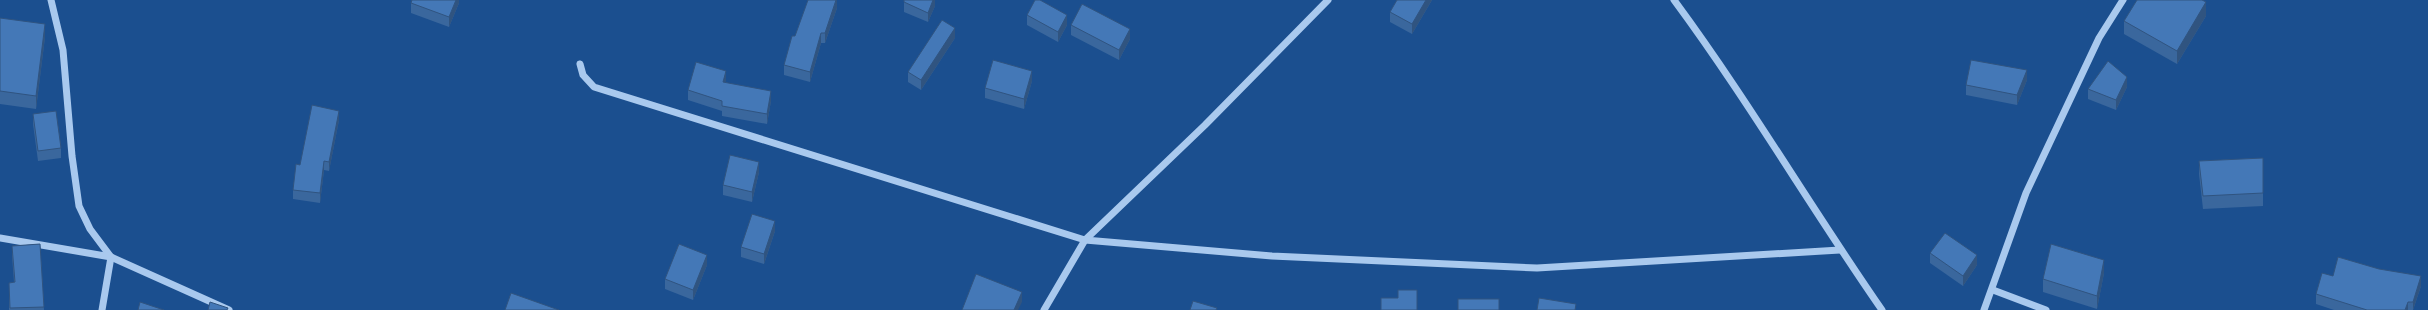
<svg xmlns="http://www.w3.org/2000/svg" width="2428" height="310" viewBox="0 0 2428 310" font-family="Inter,sans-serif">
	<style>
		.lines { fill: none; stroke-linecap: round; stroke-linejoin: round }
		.minor { stroke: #a9c9ee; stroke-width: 7 }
		.wall { fill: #3a679d }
		.shaded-wall { fill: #305480 }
		.building { fill: #4478b7; stroke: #305480 }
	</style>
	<rect width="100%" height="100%" fill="#1b4f8f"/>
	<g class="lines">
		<!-- minor -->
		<g class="minor">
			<polyline points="51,0 63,50 72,156 79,206 90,229 111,257 102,310"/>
			<path d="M1674,0C1748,100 1811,208 1882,310"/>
			<polyline points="580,64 583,75 594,87 1085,240 1272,256 1537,268 1840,250"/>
			<polyline points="0,238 111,257 229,310"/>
			<polyline points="1993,290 2046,310"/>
			<polyline points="1044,310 1085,240 1205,125 1328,0"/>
			<polyline points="1984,310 2026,193 2099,38 2123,0"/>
		</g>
	</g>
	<!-- wall -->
	<g class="wall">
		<polygon points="459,0 459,3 449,27 411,13 411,3"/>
		<polygon points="837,0 837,8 825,43 821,43 810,82 784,75 784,65 795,36"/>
		<polygon points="935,0 935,6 928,22 904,12 904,2"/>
		<polygon points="1397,0 1432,0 1412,34 1390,22 1390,12"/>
		<polygon points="1027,15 1067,25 1058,42 1027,25"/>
		<polygon points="2206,16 2177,64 2124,34 2124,21"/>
		<polygon points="0,18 45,37 36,109 0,104"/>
		<polygon points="1071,25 1130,39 1119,60 1071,35"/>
		<polygon points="955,38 921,90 908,82 908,72"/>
		<polygon points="2027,80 2017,105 1966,95 1966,85"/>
		<polygon points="726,81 725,82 771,101 767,124 722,116 722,111 688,100 688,90"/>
		<polygon points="1032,81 1024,109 985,98 985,88"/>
		<polygon points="2127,87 2116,110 2088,99 2088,89"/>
		<polygon points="33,114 61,148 61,158 38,161 33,124"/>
		<polygon points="339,120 329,171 324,170 320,203 293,199 293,190 300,165"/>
		<polygon points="2263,158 2263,206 2203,209 2199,174 2199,161"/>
		<polygon points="759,172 752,202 723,195 723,185"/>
		<polygon points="775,231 764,264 741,257 741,247"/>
		<polygon points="40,244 44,310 9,310 9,283 14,282 12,256 12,246"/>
		<polygon points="1930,253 1977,265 1963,286 1930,263"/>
		<polygon points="707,265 693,300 665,289 665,279"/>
		<polygon points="2104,273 2097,309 2043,292 2043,279"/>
		<polygon points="2421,286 2413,310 2334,310 2316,304 2316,294"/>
	</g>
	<!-- shaded-wall -->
	<g class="shaded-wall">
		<polygon points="456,0 459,0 459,3 449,27 449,17"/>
		<polygon points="836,0 837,0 837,8 825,43 825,33"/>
		<polygon points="933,0 935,0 935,6 928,22 928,13"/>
		<polygon points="1426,0 1432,0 1412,34 1412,24"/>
		<polygon points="2206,2 2206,16 2177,64 2177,51"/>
		<polygon points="1067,15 1067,25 1058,42 1058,32"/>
		<polygon points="45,24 45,37 36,109 36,96"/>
		<polygon points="955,28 955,38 921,90 921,80"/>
		<polygon points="1130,29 1130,39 1119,60 1119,50"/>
		<polygon points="821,33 821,43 810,82 810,72"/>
		<polygon points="2027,70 2027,80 2017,105 2017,95"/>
		<polygon points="726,71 726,81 723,92 723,82"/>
		<polygon points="1032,71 1032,81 1024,109 1024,99"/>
		<polygon points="2127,77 2127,87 2116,110 2116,100"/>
		<polygon points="771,91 771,101 767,124 767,114"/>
		<polygon points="339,111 339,120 329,171 329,162"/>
		<polygon points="324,161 324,170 320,203 320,193"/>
		<polygon points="759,162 759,172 752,202 752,192"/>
		<polygon points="775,221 775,231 764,264 764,254"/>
		<polygon points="707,255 707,265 693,300 693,290"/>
		<polygon points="1977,255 1977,265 1963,286 1963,276"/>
		<polygon points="2104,260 2104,273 2097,309 2097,296"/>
		<polygon points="2421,276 2421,286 2413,310 2413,302"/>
		<polygon points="1022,292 1022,302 1018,310 1014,310"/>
		<polygon points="2408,302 2408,310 2405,310"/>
	</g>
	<!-- building -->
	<g class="building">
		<polygon points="412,0 456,0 449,17 411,3"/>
		<polygon points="808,0 836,0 825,33 821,33 810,72 784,65 792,36 795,36"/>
		<polygon points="904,0 933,0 928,13 904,2"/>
		<polygon points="1035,0 1040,0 1067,15 1058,32 1027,15"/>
		<polygon points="1397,0 1426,0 1412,24 1390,12"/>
		<polygon points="2137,0 2202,0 2206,2 2177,51 2124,21"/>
		<polygon points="1082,4 1130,29 1119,50 1071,25"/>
		<polygon points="0,18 45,24 36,96 0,91"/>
		<polygon points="942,20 955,28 921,80 908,72"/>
		<polygon points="993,60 1032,71 1024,99 985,88"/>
		<polygon points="1971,60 2027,70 2017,95 1966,85"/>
		<polygon points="2108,61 2127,77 2116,100 2088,89"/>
		<polygon points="696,62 726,71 723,82 771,91 767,114 722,106 722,101 688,90"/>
		<polygon points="312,105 339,111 329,162 324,161 320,193 293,190 296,164 300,165"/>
		<polygon points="56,111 61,148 38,151 33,114"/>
		<polygon points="730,155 759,162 752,192 723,185"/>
		<polygon points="2263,158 2263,193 2203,196 2199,161"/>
		<polygon points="752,214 775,221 764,254 741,247"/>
		<polygon points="1945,233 1977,255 1963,276 1930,253"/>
		<polygon points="40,244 44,307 10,308 9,283 15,282 12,246"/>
		<polygon points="679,244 707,255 693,290 665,279"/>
		<polygon points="2051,244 2104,260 2097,296 2043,279"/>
		<polygon points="2338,257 2379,269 2421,276 2413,302 2408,302 2405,310 2367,310 2316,294 2322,273 2333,276"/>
		<polygon points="976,274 1022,292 1014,310 962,310"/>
		<polygon points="1398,290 1417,290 1417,310 1381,310 1381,298 1398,298"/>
		<polygon points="511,293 559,310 505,310"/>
		<polygon points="1539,298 1576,304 1575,310 1537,310"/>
		<rect x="1458" y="299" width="41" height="11"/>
		<polygon points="1193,301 1217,308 1216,310 1190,310"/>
		<polygon points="140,302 164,310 138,310"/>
		<polygon points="210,302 228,308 227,310 208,310"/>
	</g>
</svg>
